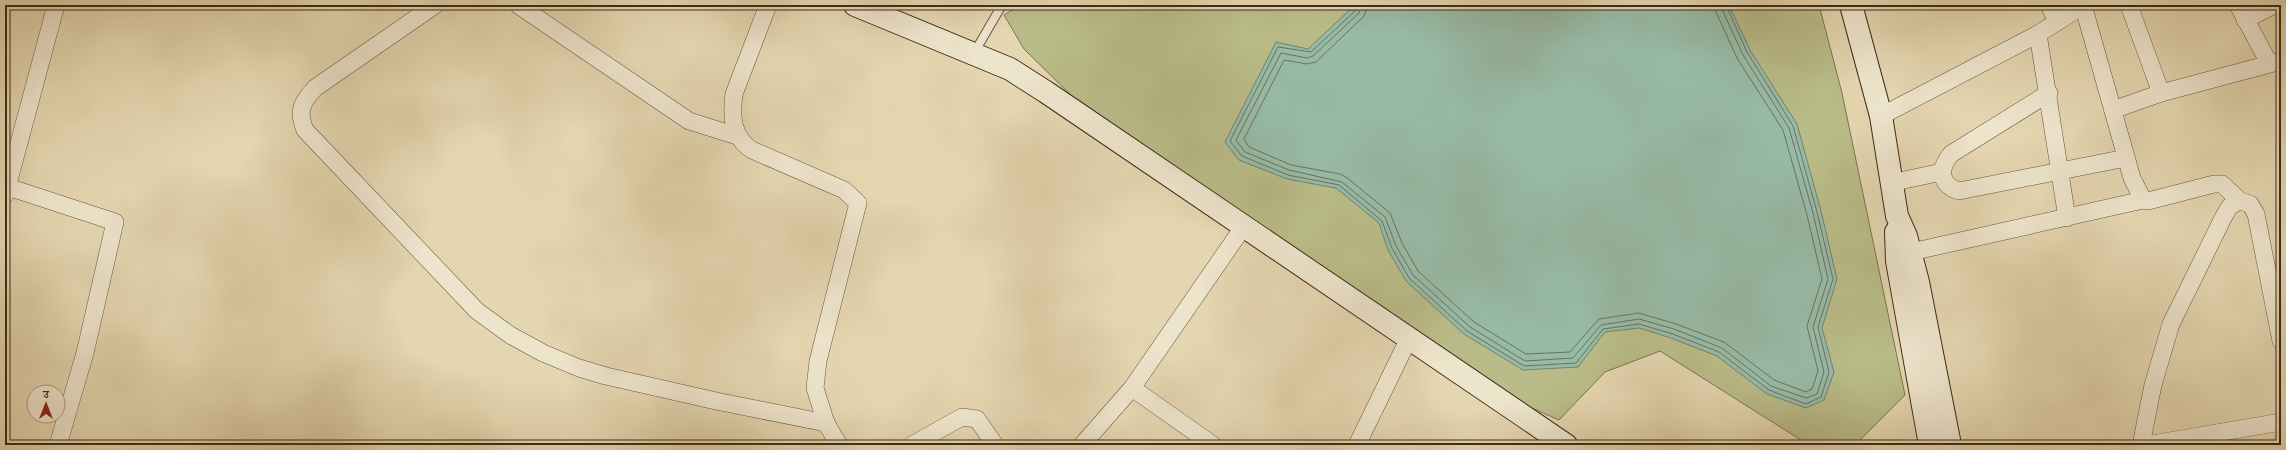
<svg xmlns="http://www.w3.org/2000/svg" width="2286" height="450" viewBox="0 0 2286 450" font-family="'Libre Bodoni','Noto Serif Devanagari',serif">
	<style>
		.green { fill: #b9bc88; stroke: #7c7450 }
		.water { fill: #97baa6; stroke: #73816d }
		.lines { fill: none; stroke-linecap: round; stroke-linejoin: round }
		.shore { stroke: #6a725e; stroke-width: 1 }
		.lane-casing { stroke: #68563d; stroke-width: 10 }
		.street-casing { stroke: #68563d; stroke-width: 18 }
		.secondary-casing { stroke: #3e2b17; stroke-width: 24 }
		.lane { stroke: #ede4cc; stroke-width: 8 }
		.street { stroke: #ede4cc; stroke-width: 17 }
		.secondary { stroke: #ede4cc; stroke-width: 22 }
	</style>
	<rect width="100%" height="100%" fill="#e4d6b0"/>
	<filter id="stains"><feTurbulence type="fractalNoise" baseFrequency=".005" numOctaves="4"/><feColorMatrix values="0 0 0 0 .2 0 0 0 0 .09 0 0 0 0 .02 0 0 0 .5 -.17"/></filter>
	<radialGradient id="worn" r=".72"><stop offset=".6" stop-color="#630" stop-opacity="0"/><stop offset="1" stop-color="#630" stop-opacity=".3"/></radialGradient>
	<!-- green -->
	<polygon class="green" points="1020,5 1819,5 1842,93 1905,395 1858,442 1804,442 1660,351 1605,372 1559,420 1518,402 1080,104 1024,49 1004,15"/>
	<!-- water -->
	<polygon class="water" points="1355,5 1729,5 1750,50 1797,124 1821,211 1837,279 1822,328 1834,372 1824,400 1806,408 1767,394 1717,356 1671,338 1639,328 1605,332 1578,367 1523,370 1464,334 1406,281 1388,250 1379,223 1336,188 1287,179 1239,160 1225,142 1276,42 1308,49"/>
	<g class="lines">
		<!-- shore -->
		<g class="shore">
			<polyline points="1357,5 1356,10 1311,52 1278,47 1230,141 1242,156 1288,175 1339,185 1382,221 1392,248 1409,278 1467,331 1524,366 1576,363 1603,329 1639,324 1673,334 1719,352 1769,390 1806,404 1821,397 1829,372 1818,327 1833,279 1817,212 1793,126 1747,52 1726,5"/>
			<polyline points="1362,5 1359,13 1313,56 1307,58 1281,53 1236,140 1245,152 1289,170 1342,182 1385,217 1396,246 1413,275 1470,327 1525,361 1573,358 1601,325 1639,319 1674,329 1722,348 1771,386 1806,398 1817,394 1824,372 1813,327 1828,279 1813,213 1789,128 1743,55 1720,5"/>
			<polyline points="1368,5 1364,16 1316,62 1307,64 1284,60 1244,139 1249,147 1291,165 1340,174 1346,177 1390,213 1402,243 1418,271 1474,322 1526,354 1570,352 1599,319 1639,313 1676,324 1724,342 1774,380 1806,392 1812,389 1818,371 1807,326 1822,279 1807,215 1783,130 1737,58 1716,12 1714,5"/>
		</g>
		<defs>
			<polyline id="lane" points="974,53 1002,5"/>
			<g id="street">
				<path d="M435,5L315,88C302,102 297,111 305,130L477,311L510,335L543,353L579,368L606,376L716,401L826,423"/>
				<polyline points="518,5 689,121 737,136"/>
				<path d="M768,5L734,94C731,116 732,137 752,150L844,190L858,203L818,361L815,388L826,423L839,445"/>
				<polyline points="2049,5 2057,22"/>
				<polyline points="2083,5 2132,178 2143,200 2148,201 2214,184 2222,184 2240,201"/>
				<polyline points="2129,5 2161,93"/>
				<polyline points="2238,5 2269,63"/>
				<polyline points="2245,20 2274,5"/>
				<polyline points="2038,34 2067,218"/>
				<path d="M2049,93L1951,154C1939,168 1939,185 1959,191L2126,158"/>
				<polyline points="2113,110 2161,93 2281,61"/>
				<polyline points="1881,116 2038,34 2084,5"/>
				<polyline points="1890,183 1942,172"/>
				<polyline points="5,186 115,222 85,353 58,445"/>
				<polyline points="5,195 56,5"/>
				<polyline points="1911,252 2143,200"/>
				<polyline points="1132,388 1213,445"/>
				<polyline points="912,445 962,417 977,419 995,445"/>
				<polyline points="1082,445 1132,388 1244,226"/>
				<polyline points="1357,445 1409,338"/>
				<polyline points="2141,445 2153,385 2171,324 2223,218 2230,206 2240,201 2250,204 2256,214 2281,341"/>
				<polyline points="2146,445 2281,422"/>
			</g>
			<g id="secondary">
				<polyline points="855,5 1010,69 1046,92 1566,445"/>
				<polyline points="1851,5 1881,116 1897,216 1906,236 1918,282 1950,445"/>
				<polyline points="1896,232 1897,261 1930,445"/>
			</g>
		</defs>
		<!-- lane casing -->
		<use href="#lane" class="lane-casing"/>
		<!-- street casing -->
		<use href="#street" class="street-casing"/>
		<!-- secondary casing -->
		<use href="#secondary" class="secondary-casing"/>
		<!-- lane -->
		<use href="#lane" class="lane"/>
		<!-- street -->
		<use href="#street" class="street"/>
		<!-- secondary -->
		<use href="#secondary" class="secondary"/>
	</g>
	<!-- margin -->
	<rect width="2286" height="450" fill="none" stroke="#e4d6b0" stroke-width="20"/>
	<rect x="6" y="6" width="2274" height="438" fill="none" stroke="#3e2b17" stroke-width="2"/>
	<rect x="10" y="10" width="2266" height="430" fill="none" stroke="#3e2b17"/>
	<!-- north arrow -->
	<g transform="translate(46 404)"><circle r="19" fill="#ede4cc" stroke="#a79a84"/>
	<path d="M0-3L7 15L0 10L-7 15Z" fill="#8f2418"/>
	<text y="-6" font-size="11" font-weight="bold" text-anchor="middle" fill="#3e2b17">उ</text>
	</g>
	<rect width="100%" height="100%" filter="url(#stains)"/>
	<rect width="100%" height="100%" fill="url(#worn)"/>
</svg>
